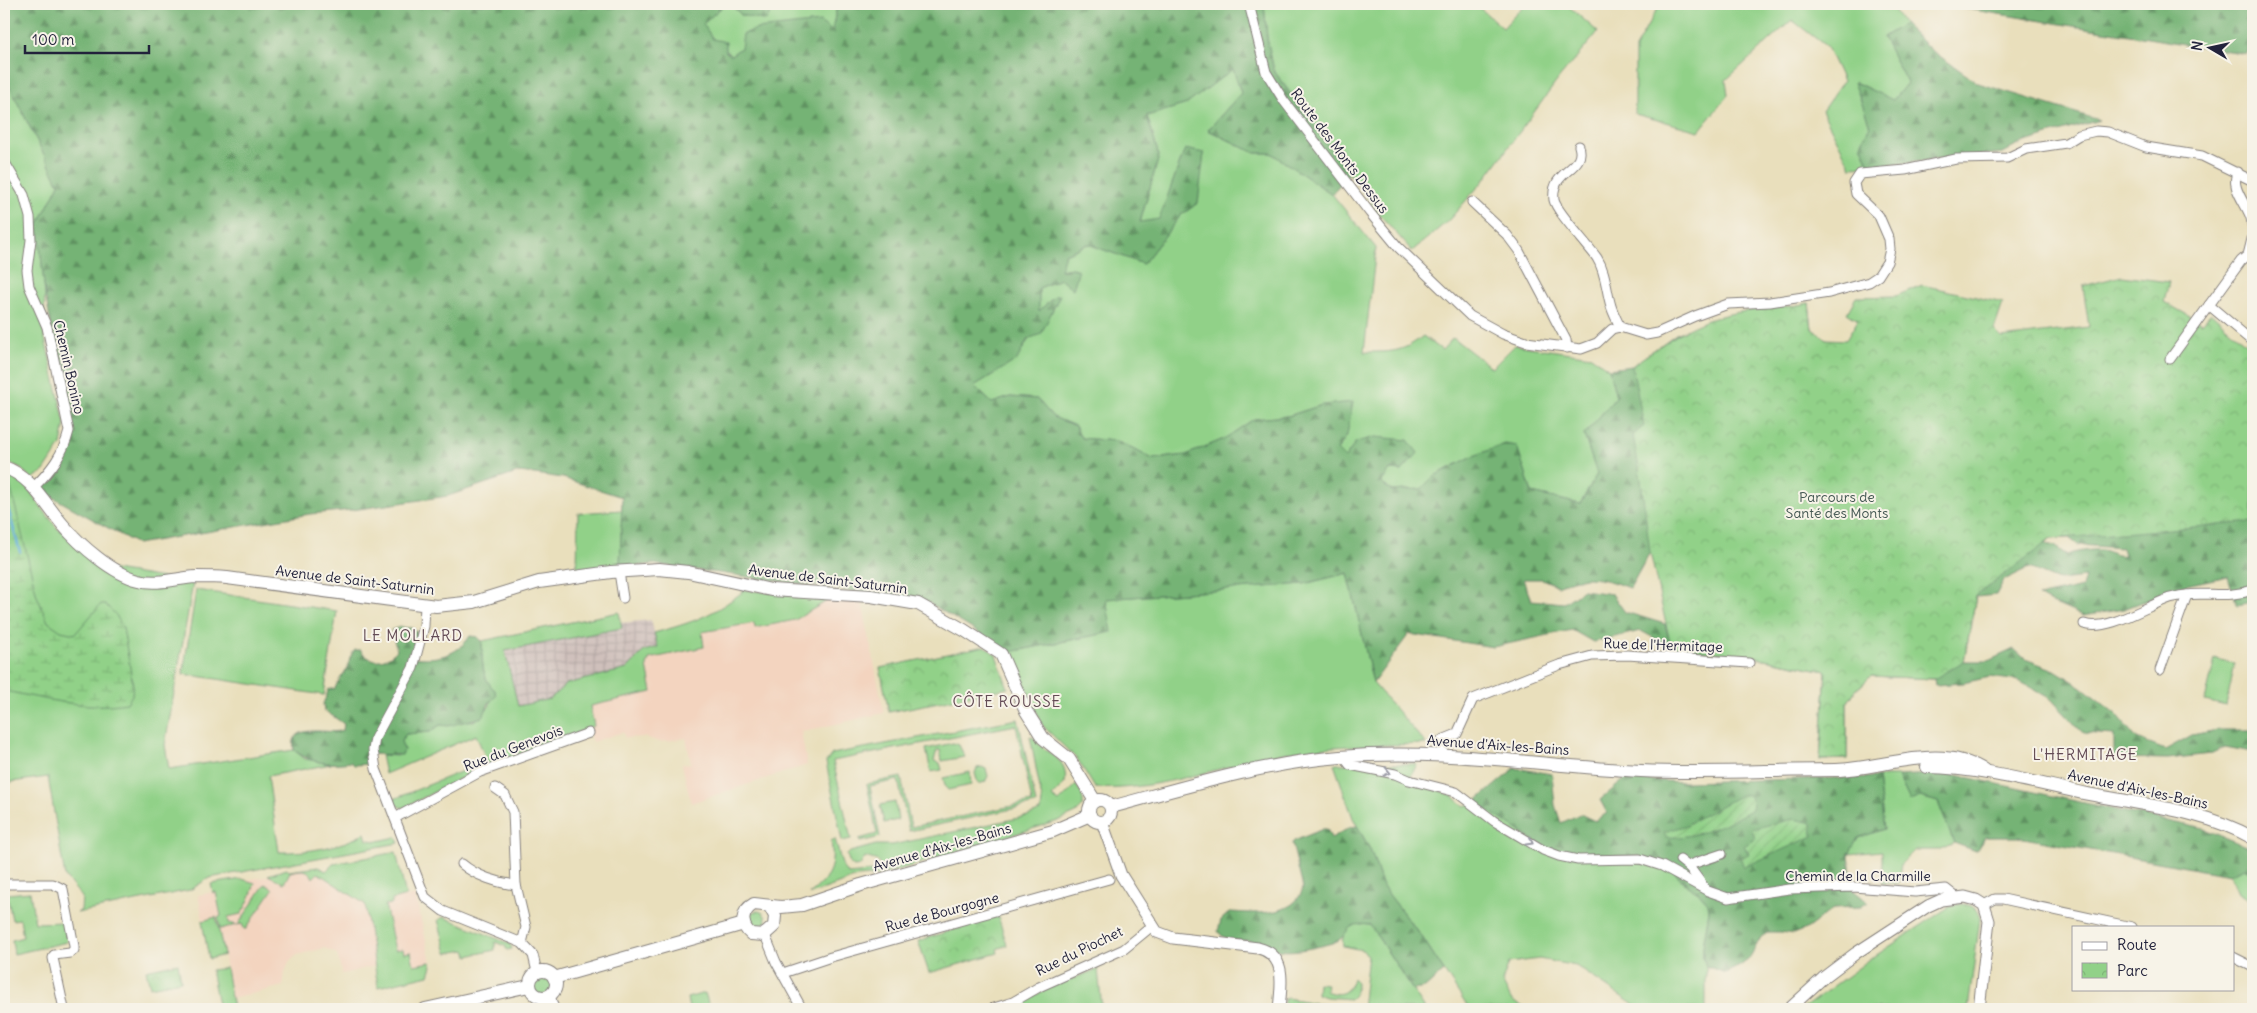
<svg xmlns="http://www.w3.org/2000/svg" width="2257" height="1013" viewBox="0 0 2257 1013" font-family="Delius,sans-serif">
	<style>
		.built { fill: #f3d4bf }
		.industrial { fill: url(#industrial-grid) }
		.grass { fill: #91d188; stroke: #5a7a62 }
		.forest { fill: url(#forest-firs); stroke: #4b6a58; fill-rule: evenodd }
		.wetland { fill: url(#wetland-marsh); stroke: #5a7a62 }
		.park { fill: url(#park-crowns); stroke: #5a7a62 }
		.garden { fill: url(#garden-furrows); stroke: #5a7a62 }
		.lines { fill: none; stroke-linecap: round; stroke-linejoin: round }
		.stream { stroke: #65b0de; stroke-width: 2.5 }
		.minor-casing { stroke: #86807c; stroke-width: 11 }
		.tertiary-casing { stroke: #86807c; stroke-width: 13 }
		.secondary-casing { stroke: #86807c; stroke-width: 14 }
		.minor { stroke: #fff; stroke-width: 9 }
		.tertiary { stroke: #fff; stroke-width: 11 }
		.secondary { stroke: #fff; stroke-width: 12 }
		.oneway { stroke: #9c9ca7 }
		.labels { text-anchor: middle; dominant-baseline: central; stroke-width: 4; stroke-linejoin: round; paint-order: stroke }
		.street-label { font-size: 14px; fill: #22223b; stroke: #f7f3e8 }
		.park-label { font-size: 14px; fill: #435752; stroke: #f7f3e8 }
		.neighbourhood-label { font-size: 15px; letter-spacing: 1px; fill: #634b55; stroke: #f7f3e8 }
	</style>
	<defs>
		<pattern id="industrial-grid" width="8" height="8" patternUnits="userSpaceOnUse" patternTransform="scale(1.25)"><rect width="8" height="8" fill="#cfc0bb"/><path d="M0 4h8M4 0v8" fill="none" stroke="#b1a5a2"/></pattern>
		<pattern id="forest-firs" width="22" height="20" patternUnits="userSpaceOnUse" patternTransform="scale(1.25)"><rect width="22" height="20" fill="#74b374"/><path d="M5 1l3.5 6h-7zM16 11l3.5 6h-7z" fill="#5f9160"/></pattern>
		<pattern id="wetland-marsh" width="20" height="14" patternUnits="userSpaceOnUse" patternTransform="scale(1.25)"><rect width="20" height="14" fill="#91d188"/><path d="M1 5h8M5 5V1M11 12h8M15 12V8" fill="none" stroke="#7db376"/></pattern>
		<pattern id="park-crowns" width="20" height="18" patternUnits="userSpaceOnUse" patternTransform="scale(1.25)"><rect width="20" height="18" fill="#91d188"/><path d="M2 6a3 3 0 1 1 6 0M12 15a3 3 0 1 1 6 0" fill="none" stroke="#7db376"/></pattern>
		<pattern id="garden-furrows" width="10" height="10" patternUnits="userSpaceOnUse" patternTransform="scale(1.25)"><rect width="10" height="10" fill="#91d188"/><path d="M-1 1l2-2M0 10L10 0M9 11l2-2" fill="none" stroke="#7db376"/></pattern>
	</defs>
	<rect width="100%" height="100%" fill="#f7f3e8"/>
	<filter id="ink" filterUnits="userSpaceOnUse"><feTurbulence type="fractalNoise" baseFrequency=".02" numOctaves="2"/><feDisplacementMap in="SourceGraphic" scale="10" xChannelSelector="R" yChannelSelector="G"/><feConvolveMatrix kernelMatrix="1 2 1 2 8 2 1 2 1" color-interpolation-filters="sRGB"/></filter>
	<filter id="wash" filterUnits="userSpaceOnUse"><feTurbulence type="fractalNoise" baseFrequency=".0096" numOctaves="4" result="noise"/><feDisplacementMap in="SourceGraphic" scale="20" xChannelSelector="R" yChannelSelector="G"/><feGaussianBlur stdDeviation="1.12" result="paint"/><feColorMatrix in="noise" values="0 0 0 0 0 0 0 0 0 0 0 0 0 0 0 0 0 1.4 0 .05"/><feComposite in="paint" operator="in"/></filter>
	<g filter="url(#wash)">
		<rect width="100%" height="100%" fill="#e9dfbc"/>
		<!-- built -->
		<g class="built">
			<polygon points="745,590 862,602 884,713 801,732 807,765 691,803 682,764 691,763 686,738 660,742 645,737 625,738 623,732 592,742 588,728 594,726 590,706 651,692 647,666 649,659 660,656 683,625 703,619 725,606"/>
			<polygon points="333,864 391,900 415,895 431,961 414,965 375,966 342,974 337,954 325,948 297,955 289,962 285,972 283,986 231,999 217,917 203,920 198,895 213,892 212,884 265,877 289,871 318,867 326,871"/>
		</g>
		<!-- industrial -->
		<polygon class="industrial" points="619,613 620,623 651,620 658,647 644,651 641,654 644,681 498,725 482,641"/>
		<!-- grass -->
		<g class="grass">
			<polygon points="725,4 730,4 741,15 774,7 771,4 842,4 837,6 832,31 776,28 757,29 741,48 731,55 713,39 703,24"/>
			<polygon points="1264,4 1475,4 1503,28 1525,4 1566,4 1598,32 1560,77 1485,179 1448,221 1412,251 1381,216 1274,71 1267,38"/>
			<polygon points="1660,4 1890,4 1904,24 1883,37 1907,83 1893,101 1855,82 1870,126 1861,144 1870,166 1851,167 1822,111 1843,81 1827,47 1792,20 1726,80 1728,95 1699,131 1635,114 1635,48"/>
			<path d="M1233,68L1241,93L1208,130L1255,153H1271L1332,194L1376,248L1364,352C1391,352 1402,353 1423,336L1442,350L1453,338L1492,368L1515,345L1591,356L1609,369L1616,397L1584,435L1597,474L1580,504L1532,493L1517,447C1481,455 1447,462 1421,489L1392,491L1381,483L1390,470L1402,471L1356,442L1345,459L1337,451L1347,435L1322,405L1288,416L1254,419L1224,439L1186,455L1153,459L1116,441L1081,438L1075,426L1053,417L1037,399L1010,397L992,403L974,386L1016,360L1055,296L1038,312L1039,288L1061,279L1073,289L1072,268L1059,270L1065,254L1088,244L1143,264L1181,215L1198,203L1185,149L1159,220L1140,223L1159,156L1147,116L1187,104Z"/>
			<polygon points="4,76 59,184 38,225 45,294 43,330 65,423 61,445 44,471 32,479 19,467 4,461"/>
			<path d="M4,472L26,486L56,527L109,569L193,583L165,745L169,769L294,750L305,759L331,764L268,776L279,852C305,853 343,847 365,833L367,840L378,841L396,837L399,843L209,878L190,890L77,913L81,910L82,897L65,877L48,777L4,783Z"/>
			<polygon points="622,510 620,568 577,572 578,513"/>
			<path d="M1348,573L1373,683L1426,744C1377,746 1326,744 1278,754C1221,767 1152,792 1095,788L1078,760L1043,726L1010,652L1111,632L1105,599L1303,584Z"/>
			<polygon points="196,590 337,611 324,695 183,674"/>
			<path d="M745,590L830,599L795,620L755,628L754,623L702,632L704,647L649,659L647,666L652,692L590,706L594,726L588,728V729L485,766L403,808L395,805L394,799L487,761L476,735L385,774L381,755L398,756L401,741L405,734L430,732L440,725C452,727 461,719 474,721L489,707L495,690C481,679 482,658 482,641L619,612L622,628L505,651L518,706L550,699L566,684L627,669L644,651L658,647L654,633C694,622 712,616 745,590Z"/>
			<polygon points="2215,659 2235,663 2226,706 2205,701"/>
			<polygon points="1018,719 1036,804 909,831 898,780 870,786 880,837 860,842 859,839 877,834 867,784 901,777 911,827 1032,802 1016,725 833,761 851,839 842,841 826,762 832,754"/>
			<path d="M1030,736L1034,738C1047,757 1069,756 1065,783L1052,797L1059,802L1076,785C1081,792 1084,798 1083,806L1076,813L1058,821L881,875L857,877L808,895C830,878 835,867 831,841L835,839L843,868L848,874L878,871L880,866L878,861L865,857L860,866L854,867L850,864L847,855L850,852L876,845H892L1028,816L1041,811L1042,800Z"/>
			<polygon points="953,743 959,745 965,757 942,761 940,750 937,750 934,761 940,763 942,770 931,772 926,749"/>
			<polygon points="1334,764 1417,764 1409,780 1451,795 1465,806 1475,802 1608,856 1674,871 1686,885 1700,894 1708,903 1709,911 1703,947 1703,957 1706,966 1706,1009 1640,1009 1576,966 1539,959 1509,963 1502,982 1512,1001 1527,1009 1469,1009 1422,937 1383,887 1371,851 1353,818"/>
			<polygon points="982,767 986,769 988,776 985,782 978,784 975,773 977,768"/>
			<polygon points="970,772 971,785 948,790 946,788 943,778"/>
			<polygon points="1886,776 1898,776 1910,800 1920,797 1938,802 1954,843 1938,850 1915,850 1901,864 1898,883 1882,883 1882,851 1849,854 1858,838 1884,829 1878,777"/>
			<polygon points="895,802 898,820 884,823 880,805"/>
			<path d="M396,852L406,896L392,900V904L385,905L395,950L403,949L404,953L411,952L414,965L430,962L432,966L429,975L378,987L365,904L318,873L313,878C308,867 299,870 290,872L284,883L268,875L287,869L289,871L318,867L326,871L333,864Z"/>
			<polygon points="2244,868 2253,873 2253,902 2238,893 2230,875"/>
			<path d="M242,879L255,883C251,895 249,902 241,914L228,917L229,923L237,925L220,929L218,918L221,916L216,892L213,893L211,884Z"/>
			<polygon points="265,884 273,889 246,929 244,929 242,924 238,925"/>
			<polygon points="30,892 35,923 65,922 67,942 14,954 12,940 23,937 20,919 12,920 7,894"/>
			<path d="M1959,904C1971,904 1977,907 1980,919L1968,1009H1802L1872,958L1949,907Z"/>
			<circle cx="757" cy="920" r="9"/>
			<polygon points="216,917 224,955 209,959 202,921"/>
			<polygon points="444,917 510,944 512,949 507,950 505,946 495,942 495,950 468,956 466,950 447,953 438,920"/>
			<path d="M1356,924L1370,925L1425,1009H1362L1368,955L1362,950L1343,946C1341,935 1346,929 1356,924Z"/>
			<polygon points="226,968 233,1009 219,1009 211,970"/>
			<polygon points="1098,969 1102,1009 1011,1009 1048,988"/>
			<circle cx="542" cy="985" r="10"/>
			<path d="M1353,978L1357,982C1357,989 1356,994 1350,999L1326,997L1317,994L1318,983L1327,984L1326,991C1340,997 1349,993 1353,978Z"/>
			<polygon points="705,993 710,1009 689,1009 687,998"/>
			<polygon points="1287,998 1352,1009 1284,1009 1284,1000"/>
		</g>
		<!-- forest -->
		<g class="forest">
			<path d="M4,4H725L703,24L713,39L726,42V52L731,55L741,48L743,34L757,29L820,22L832,31L837,6L842,4H1264L1267,38L1274,71L1349,173L1332,194L1271,153H1255L1208,130L1241,93L1233,69L1187,104L1147,116L1159,156L1140,222L1159,219L1185,149L1204,153L1198,203L1181,215L1143,264L1088,244L1065,254L1060,270L1072,268L1079,270L1073,289L1061,279L1039,288V311L1055,296L1060,295L1041,334L1028,339L1017,360L974,386L992,403L1010,397L1037,399L1053,417L1075,426L1081,438L1116,441L1153,459L1186,455L1224,439L1254,419L1288,416L1322,405L1353,402L1347,435L1337,450L1345,458L1356,442L1375,437L1408,440L1418,453L1402,471L1390,470L1381,483L1392,491L1421,489L1434,476L1471,457L1505,444L1517,446L1532,493L1580,504L1597,474L1584,435L1616,397L1609,369L1632,366L1676,334L1725,315L1785,308L1809,303L1812,329L1826,339L2253,445V602L2237,605L2228,576L2186,585L2124,609L2083,616L2038,597L2082,587L2085,577L2059,580L2029,568L2004,580L1996,595L1976,597L1964,661H1988L2014,649L2025,659L2055,670L2082,687L2116,714L2137,739L2165,750L2192,735L2217,730H2253V752L2225,747L2210,754L2168,759L2114,758V735L2083,733L2051,699L2019,681L1990,677L1963,683L1935,685L1934,679L1871,676L1855,691L1847,703V759L1820,760L1826,671L1754,657L1712,652L1660,550L1650,552L1630,588C1605,579 1583,572 1558,586L1542,579H1523L1531,600L1564,603L1583,590L1612,594L1625,612L1665,624L1671,647L1641,631L1593,642L1572,630L1493,647L1409,634L1373,683L1348,573L1304,584L1106,599L1112,632L1010,652L926,601L653,564L620,568L622,497L563,478L520,472L448,496L352,510L310,514L137,544L40,490L74,440L45,294L38,225L59,184L4,76ZM2069,538L2078,545L2122,548L2124,555C2113,557 2111,551 2102,550C2090,549 2077,552 2066,555L2055,546L2046,544L2051,539Z"/>
			<polygon points="731,4 771,4 774,7 766,21 741,15"/>
			<polygon points="1956,4 2253,4 2253,33 2247,54 1955,7"/>
			<polygon points="1904,24 1931,50 1978,83 2099,120 2022,143 2003,153 1870,166 1861,144 1870,126 1854,82 1893,100 1907,83 1883,37"/>
			<path d="M400,627L412,628L417,632L413,657C436,660 457,656 470,636L478,637L482,641C482,658 481,679 495,690L496,696L489,703L483,717L448,726L440,725L430,732L406,734L401,741L404,750L402,755L369,754L370,764L354,765L351,762C329,765 312,764 294,750C288,720 332,736 343,730L344,724L324,710L323,704L329,689H335C338,679 345,674 348,666C350,659 350,655 355,650H361C370,665 387,662 397,650L391,630Z"/>
			<polygon points="1515,768 1552,774 1555,805 1561,823 1580,814 1595,821 1607,813 1600,800 1625,779 1684,782 1878,777 1884,829 1858,838 1849,854 1853,890 1868,902 1861,907 1834,908 1808,928 1793,934 1781,932 1769,932 1761,937 1749,959 1740,966 1725,973 1706,966 1703,957 1703,947 1709,911 1708,903 1700,894 1686,885 1674,871 1638,856 1570,856 1541,845 1475,802"/>
			<polygon points="1947,773 2204,829 2253,849 2253,873 2244,868 2230,875 2018,837 1985,837 1976,851 1954,843 1938,802 1920,797 1910,801 1898,776"/>
			<path d="M1357,826L1371,851L1383,887L1422,937L1444,971L1425,988L1413,990L1370,925C1341,921 1352,937 1332,943C1318,947 1293,953 1279,950C1268,947 1260,942 1249,941C1239,940 1224,942 1218,931L1221,920L1230,912C1254,913 1295,918 1303,888L1292,843L1294,841L1323,829H1327L1331,838L1351,827Z"/>
		</g>
		<!-- wetland -->
		<path class="wetland" d="M4,474L10,485L37,596L48,622L61,631L75,634L101,604H105L116,615L123,628L133,685L132,695L127,703C87,710 45,699 5,691L4,688V553L8,546L4,517Z"/>
		<!-- park -->
		<g class="park">
			<path d="M2122,276L2169,282L2164,302L2202,323L2211,313L2249,346L2246,349L2253,355V522L2051,539L1976,596L1964,661L1934,679L1871,676L1855,691L1847,703V759L1820,760L1826,671L1754,657L1671,647L1650,552L1641,480L1633,435L1644,426L1632,366C1660,345 1690,323 1725,315C1753,308 1782,309 1809,303L1812,329L1826,339L1846,340L1858,320L1847,313L1856,297L1896,296L1922,285L2003,303L1994,330L2002,338L2089,327L2083,286Z"/>
			<polygon points="985,646 996,655 1008,688 889,712 880,668"/>
			<polygon points="998,916 1007,945 997,949 998,953 929,973 918,941"/>
			<polygon points="178,963 181,981 150,987 146,970"/>
		</g>
		<!-- garden -->
		<g class="garden">
			<path d="M1741,795H1748C1753,800 1754,804 1751,810C1726,824 1696,839 1666,837L1664,832L1684,826Z"/>
			<polygon points="1793,819 1812,823 1813,836 1744,867 1740,857 1749,854 1744,846 1755,839 1752,829"/>
		</g>
		<g class="lines">
			<!-- stream -->
			<polyline class="stream" points="4,494 20,552"/>
		</g>
	</g>
	<g filter="url(#ink)">
		<g class="lines">
			<defs>
				<g id="minor">
					<polyline points="1249,4 1266,72 1284,101 1370,213 1398,247 1470,316 1503,334 1526,342 1581,349 1597,343 1612,329 1620,327 1646,335 1657,333 1695,316 1728,304 1770,302 1829,293 1869,282 1878,276 1887,262 1890,249 1889,239 1879,216 1856,194 1854,183 1860,174 1905,170 1956,159 2007,158 2026,149 2066,143 2079,135 2096,131 2108,132 2146,147 2202,156 2253,181"/>
					<path d="M1579,146C1587,170 1550,169 1554,200C1556,211 1588,245 1597,258C1606,272 1606,290 1611,306C1613,313 1617,320 1620,327"/>
					<path d="M4,161L24,195L30,217L31,240L27,270L29,286L47,327L69,431C63,455 51,470 34,487"/>
					<path d="M2238,172C2229,186 2246,203 2251,218C2252,223 2253,229 2253,234"/>
					<polyline points="1472,202 1507,235 1519,251 1566,340 1567,348"/>
					<polyline points="2209,305 2253,342"/>
					<polyline points="2170,359 2241,261 2248,255 2253,235"/>
					<polyline points="619,572 623,598"/>
					<polyline points="425,605 424,626 413,668 375,738 373,750 376,769 425,897 443,911 522,943 533,955 537,972"/>
					<path d="M2084,624C2108,632 2146,606 2170,598C2201,589 2223,600 2253,590"/>
					<polyline points="2160,670 2187,595"/>
					<polyline points="1442,755 1442,740 1457,734 1473,699 1559,665 1592,656 1627,655 1749,663"/>
					<polyline points="1343,756 1350,765 1395,774 1409,780 1456,792 1494,821 1543,850 1559,856 1578,860 1640,859 1662,866 1708,891 1728,898 1789,889 1854,887 1915,892 1946,889 1956,897"/>
					<polyline points="495,788 505,795 513,812 516,885 526,927 522,943"/>
					<polyline points="395,818 480,772 589,733"/>
					<polyline points="1680,860 1690,868"/>
					<path d="M462,864C476,876 498,883 516,885"/>
					<polyline points="4,884 53,884 63,889 74,946 74,950 70,953 54,955 53,958 64,1009"/>
					<polyline points="1704,887 1690,868 1692,864 1722,854"/>
					<polyline points="1984,905 1995,899 2003,899 2132,927"/>
					<polyline points="765,935 776,962 802,1009"/>
					<polyline points="2233,957 2253,967"/>
					<polyline points="783,973 831,957 1109,879"/>
					<polyline points="550,995 554,1009"/>
					<polyline points="542,997 545,1009"/>
					<polyline points="991,1009 1013,1002 1039,987 1124,949 1152,926"/>
				</g>
				<g id="tertiary">
					<path d="M1102,822L1121,875L1157,932L1173,938L1258,948C1288,955 1281,986 1279,1009"/>
					<polyline points="1789,1009 1823,978 1856,953 1928,906 1941,900 1965,897 1976,900 1984,905 1989,921 1979,1009"/>
				</g>
				<g id="secondary">
					<path d="M4,467C32,477 44,503 63,525C80,545 113,574 139,580C158,585 177,578 196,577C206,577 217,577 227,578L436,606L474,602L539,582L611,572L659,569L688,572L771,590L871,596L918,604L964,630L1001,654L1026,711L1043,738L1069,759L1095,801"/>
					<path d="M1927,767C1982,768 2035,783 2088,794C2143,805 2204,810 2253,838"/>
					<circle cx="1100" cy="811" r="11"/>
					<path d="M1111,807C1186,787 1263,763 1340,757C1441,748 1541,766 1641,771C1706,774 1772,770 1836,770C1883,769 1941,742 1984,771"/>
					<path d="M770,907L775,916L774,926L764,935L751,934C740,925 741,911 754,904L781,907L802,905L861,885L1053,831L1090,815"/>
					<circle cx="543" cy="984" r="13"/>
					<polyline points="554,978 744,924"/>
					<polyline points="425,1009 529,986"/>
				</g>
			</defs>
			<!-- minor casing -->
			<use href="#minor" class="minor-casing"/>
			<!-- tertiary casing -->
			<use href="#tertiary" class="tertiary-casing"/>
			<!-- secondary casing -->
			<use href="#secondary" class="secondary-casing"/>
			<!-- minor -->
			<use href="#minor" class="minor"/>
			<!-- tertiary -->
			<use href="#tertiary" class="tertiary"/>
			<!-- secondary -->
			<use href="#secondary" class="secondary"/>
		</g>
		<!-- one-way arrows -->
		<defs><path id="oneway-chevron" d="M-2-3.5L2.5 0L-2 3.5" fill="none" stroke-width="1.6" stroke-linecap="round" stroke-linejoin="round" transform="scale(1.25)"/></defs>
		<g class="oneway">
			<use href="#oneway-chevron" transform="translate(1387 772) rotate(12)"/>
			<use href="#oneway-chevron" transform="translate(1530 842) rotate(30)"/>
		</g>
	</g>
	<g class="labels">
		<!-- street labels -->
		<g class="street-label">
			<text transform="translate(1340 151) rotate(53)">Route des Monts Dessus</text>
			<text transform="translate(69 367) rotate(77)">Chemin Bonino</text>
			<text transform="translate(828 579) rotate(7)">Avenue de Saint-Saturnin</text>
			<text transform="translate(355 580) rotate(7)">Avenue de Saint-Saturnin</text>
			<text transform="translate(1663 645) rotate(2)">Rue de l'Hermitage</text>
			<text transform="translate(1498 745) rotate(4)">Avenue d'Aix-les-Bains</text>
			<text transform="translate(513 748) rotate(-21)">Rue du Genevois</text>
			<text transform="translate(2138 789) rotate(12)">Avenue d'Aix-les-Bains</text>
			<text transform="translate(942 847) rotate(-16)">Avenue d'Aix-les-Bains</text>
			<text x="1858" y="876">Chemin de la Charmille</text>
			<text transform="translate(942 912) rotate(-15)">Rue de Bourgogne</text>
			<text transform="translate(1079 951) rotate(-26)">Rue du Piochet</text>
		</g>
		<!-- park labels -->
		<g class="park-label">
			<text x="1837" y="497">Parcours de<tspan x="1837" dy="16">Santé des Monts</tspan></text>
		</g>
		<!-- neighbourhood labels -->
		<g class="neighbourhood-label">
			<text x="413" y="635">LE MOLLARD</text>
			<text x="1007" y="701">CÔTE ROUSSE</text>
			<text x="2085" y="754">L'HERMITAGE</text>
		</g>
	</g>
	<!-- margin -->
	<rect width="2257" height="1013" fill="none" stroke="#f7f3e8" stroke-width="20"/>
	<!-- legend -->
	<rect x="2072" y="926" width="162" height="65" fill="#f7f3e8" stroke="#a29fa3"/>
	<rect x="2082" y="942" width="25" height="8" fill="#ffffff" stroke="#a29fa3"/>
	<text x="2117" y="950" font-size="15" fill="#22223b">Route</text>
	<rect x="2082" y="963" width="25" height="15" fill="url(#park-crowns)" stroke="#a29fa3"/>
	<text x="2117" y="976" font-size="15" fill="#22223b">Parc</text>
	<!-- north arrow -->
	<g transform="translate(2210 48) rotate(279)" stroke="#f7f3e8" stroke-width="4" paint-order="stroke">
	<path d="M0-4L9 19L0 12L-9 19Z" fill="#22223b"/>
	<text y="-8" font-size="14" font-weight="bold" text-anchor="middle" fill="#22223b">N</text>
	</g>
	<!-- scale -->
	<path d="M25 45v8h124v-8" fill="none" stroke="#22223b" stroke-width="2.5"/>
	<text x="32" y="45" font-size="15" fill="#22223b" stroke="#f7f3e8" stroke-width="4" paint-order="stroke">100 m</text>
</svg>
